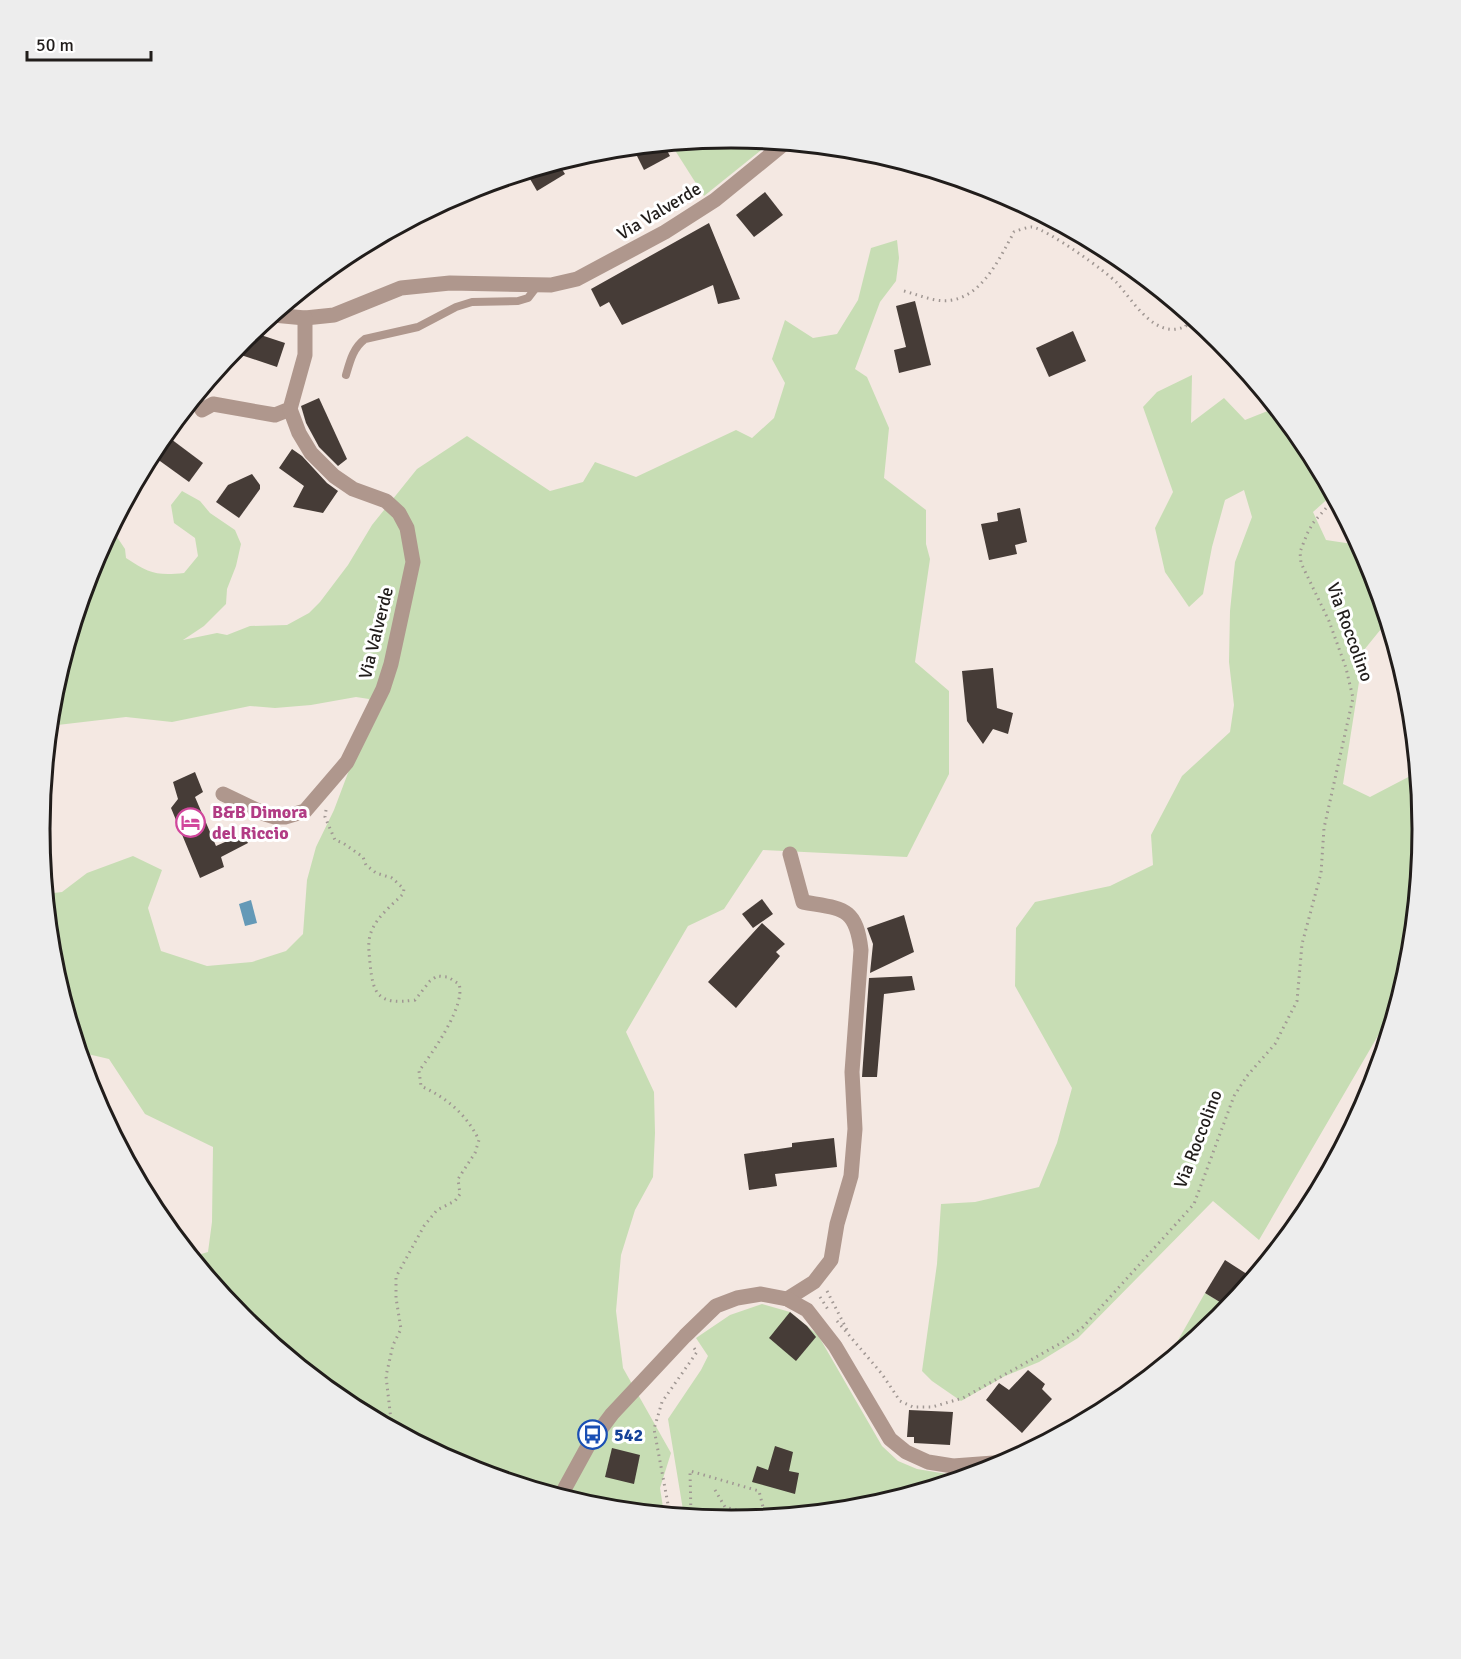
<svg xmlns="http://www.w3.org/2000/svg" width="1461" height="1659" viewBox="0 0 1461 1659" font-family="Signika,sans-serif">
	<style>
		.green { fill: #c7ddb4 }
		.water { fill: #6499b7 }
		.building { fill: #463c37 }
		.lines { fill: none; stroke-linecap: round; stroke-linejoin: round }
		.path { stroke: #a09793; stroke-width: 3; stroke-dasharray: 1.5 4.5; stroke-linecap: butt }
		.service { stroke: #af978d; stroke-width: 8 }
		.minor { stroke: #af978d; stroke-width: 15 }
		.labels { text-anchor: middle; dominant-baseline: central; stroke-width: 6; stroke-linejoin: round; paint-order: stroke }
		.street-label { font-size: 18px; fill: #211d1b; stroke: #fff }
		.hotel-label { font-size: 18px; font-weight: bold; fill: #b23c85; stroke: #fff; text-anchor: start }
		.transit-label { font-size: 18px; font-weight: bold; fill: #164399; stroke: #fff; text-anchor: start }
		.rim { fill: none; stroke: #211d1b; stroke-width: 3 }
	</style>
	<rect width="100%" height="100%" fill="#f4e8e2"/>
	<!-- green -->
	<g class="green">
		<polygon points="731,138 771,142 704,196 671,144"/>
		<path d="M897,240L899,258L896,281L880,302L855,369L867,377L889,428L884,478L926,510V544L930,559L915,662L949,691V774L907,857L763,850L724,909L688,926L626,1032L654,1092L655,1133L653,1177L635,1210L621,1255L616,1311L623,1368L671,1453L660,1488L664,1514L595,1508L466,1468L346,1404L241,1318L191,1257L208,1252L212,1222L213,1147L145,1114L109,1059L79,1052L52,964L45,894L62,892L87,873L133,856L162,870L148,908L161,951L207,966L252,962L286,951L303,934L307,880L316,847L334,810L365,728L369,699L356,697L311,705L275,708L250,706L172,722L126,717L49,726L52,694L92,565L111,528L125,549L126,558C149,573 156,576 184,573L198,556L195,538L174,523L171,505L182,491L200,501L210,513L235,530L241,544L236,566L227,589L226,604L204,626L183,640L217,633L227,635L250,626L287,625L309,613L320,602L348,565L372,525L417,469L467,436L550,491L583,482L595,462L636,477L736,430L752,438L774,418L785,383L772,359L785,320L813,338L837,334L858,300L871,248Z"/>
		<polygon points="1192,375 1191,423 1224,398 1245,420 1275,408 1306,446 1332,495 1313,512 1326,540 1359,545 1369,565 1389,629 1381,629 1364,650 1343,784 1370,797 1416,773 1422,830 1409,965 1397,1003 1259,1240 1213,1201 1078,1338 1039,1362 1005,1376 961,1401 932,1381 922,1371 937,1264 941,1204 975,1202 1039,1187 1057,1143 1072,1088 1015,986 1016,928 1035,902 1110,886 1153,865 1151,835 1182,776 1230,732 1234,705 1229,662 1230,611 1235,562 1252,517 1244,490 1225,500 1212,547 1203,594 1189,607 1165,572 1155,528 1173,492 1143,407 1157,392"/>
		<polygon points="1205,1293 1228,1307 1219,1319 1165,1363"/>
		<polygon points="762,1304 790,1312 818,1335 882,1446 898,1461 917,1469 947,1474 984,1472 865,1508 730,1521 684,1516 668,1419 701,1370 708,1356 696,1338 730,1315"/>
	</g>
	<!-- water -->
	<polygon class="water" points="251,900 257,923 245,926 239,904"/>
	<!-- building -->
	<g class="building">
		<polygon points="664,145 670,156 644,170 633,148"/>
		<polygon points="558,163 565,174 537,191 526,172"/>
		<polygon points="765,192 783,215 754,237 736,215"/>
		<polygon points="709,223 740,299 718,304 713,285 622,325 609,302 600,307 591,289"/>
		<polygon points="915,301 931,365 899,373 894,350 906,347 896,306"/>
		<polygon points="1073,331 1086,361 1049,377 1036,348"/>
		<polygon points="252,332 285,343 277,367 232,352"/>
		<polygon points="319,398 347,459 338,466 319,447 306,423 301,406"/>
		<polygon points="167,436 203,463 189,482 153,456"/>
		<polygon points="292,449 302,456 327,483 338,491 323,513 293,507 304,486 279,468"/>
		<polygon points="252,474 260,485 260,489 239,518 216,502 228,485"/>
		<polygon points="1020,508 1027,542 1015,545 1017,554 989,560 981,524 998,521 997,513"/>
		<polygon points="993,668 997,708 1013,713 1008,734 993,729 983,744 967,721 962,671"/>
		<polygon points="195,772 203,792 195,797 216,846 243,834 248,843 221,857 224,867 200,878 171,808 178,799 173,782"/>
		<polygon points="762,899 773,914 753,928 742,914"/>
		<polygon points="904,915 914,952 870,973 873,944 867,928"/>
		<polygon points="762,923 785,944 776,952 780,956 736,1008 708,982"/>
		<polygon points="912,976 915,990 884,994 877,1077 862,1077 869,978"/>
		<polygon points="834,1138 837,1167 775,1174 777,1186 749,1190 744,1154 792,1147 792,1143"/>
		<polygon points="1225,1260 1253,1278 1228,1307 1205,1293"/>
		<polygon points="790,1312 807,1326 816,1337 796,1361 769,1338"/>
		<polygon points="1028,1370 1045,1384 1042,1389 1052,1399 1022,1433 986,1400 999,1383 1009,1390"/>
		<polygon points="909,1410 953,1412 950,1445 914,1443 914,1437 907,1437"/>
		<polygon points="775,1446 793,1452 789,1471 799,1473 795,1494 752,1482 757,1466 768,1470"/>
		<polygon points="612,1448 640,1455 634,1484 605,1477"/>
	</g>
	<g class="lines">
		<!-- path -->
		<g class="path">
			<path d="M904,291C915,294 925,298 936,300C978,307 998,261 1014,232C1019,230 1027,227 1032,227C1047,229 1107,272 1117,283C1134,302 1156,341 1186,326L1183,311"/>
			<path d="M326,810L325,817L335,840L343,843L363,857L366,865L376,873L392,878L404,889L403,894C392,905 378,916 372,930C367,940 369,952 370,963C373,996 379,1005 415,1000L430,981L437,976L448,977L459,984C466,1006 432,1053 419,1071L421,1086C447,1098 466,1114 479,1140L475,1153L458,1179L460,1194L455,1201L437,1210L424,1226L396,1277V1298L401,1329L393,1345L386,1376L392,1429"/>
			<polyline points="827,1291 847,1330"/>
			<polyline points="820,1297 829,1311"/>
			<polyline points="837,1321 882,1374 900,1401 913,1407 932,1407 963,1398 1061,1343 1083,1327 1194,1204 1234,1096 1247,1076 1275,1044 1297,1001 1302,944 1321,873 1324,828 1353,698 1346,668 1329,621 1301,563 1300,552 1307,534 1313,523 1334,499"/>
			<polyline points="715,1490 725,1507 751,1514"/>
			<polyline points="670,1515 654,1429 662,1402 697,1352 694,1348"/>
			<polyline points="691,1517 690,1471 759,1491 764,1511"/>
			<polyline points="747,1519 751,1514 764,1511 766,1517"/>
		</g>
		<!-- service -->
		<path class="service" d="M346,375C350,361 353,348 365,339L418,327L456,307L472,302L518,301L528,298L538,285"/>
		<!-- minor -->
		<g class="minor">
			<polyline points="273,315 305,318 334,315 401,288 450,283 551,285 577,279 665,232 715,200 785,143"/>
			<polyline points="202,410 213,404 275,415 290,409 305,355 305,318"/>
			<polyline points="223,794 265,814 275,817 285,817 305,811 347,762 383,689 391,664 413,562 407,528 399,513 386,501 353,489 334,476 311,453 299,433 290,409"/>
			<path d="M787,1299L814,1282L831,1260L837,1224L851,1176L855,1129L852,1072L861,950C856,906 842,909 803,902L790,854"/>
			<polyline points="560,1497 588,1446 612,1414 685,1336 716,1306 737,1298 761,1294 787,1299 807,1310 835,1346 890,1439 906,1452 928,1462 953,1466 1007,1462"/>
		</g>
	</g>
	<!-- icons -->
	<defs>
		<symbol id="hotel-ring" viewBox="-11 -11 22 22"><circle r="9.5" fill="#fff" stroke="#d1479c" stroke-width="1.5"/><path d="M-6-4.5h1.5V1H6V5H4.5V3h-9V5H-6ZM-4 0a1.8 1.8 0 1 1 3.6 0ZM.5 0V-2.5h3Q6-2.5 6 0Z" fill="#d1479c"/></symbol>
		<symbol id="bus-ring" viewBox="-11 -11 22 22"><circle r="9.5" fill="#fff" stroke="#1a4fb4" stroke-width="1.5"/><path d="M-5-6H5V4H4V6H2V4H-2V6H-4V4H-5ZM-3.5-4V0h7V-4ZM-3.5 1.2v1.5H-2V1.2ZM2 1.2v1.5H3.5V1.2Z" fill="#1a4fb4"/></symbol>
	</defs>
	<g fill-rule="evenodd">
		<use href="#hotel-ring" x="174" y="806" width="33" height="33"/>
		<use href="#bus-ring" x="576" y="1418" width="33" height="33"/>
	</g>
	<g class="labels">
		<!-- street labels -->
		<g class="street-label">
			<text transform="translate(659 211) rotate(-31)">Via Valverde</text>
			<text transform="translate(1350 632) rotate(70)">Via Roccolino</text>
			<text transform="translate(376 633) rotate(-76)">Via Valverde</text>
			<text transform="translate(1198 1139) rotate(-69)">Via Roccolino</text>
		</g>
		<!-- hotel labels -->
		<g class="hotel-label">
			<text x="212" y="812">B&amp;B Dimora<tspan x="212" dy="21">del Riccio</tspan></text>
		</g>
		<!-- transit labels -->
		<g class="transit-label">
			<text x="614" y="1435">542</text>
		</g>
	</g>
	<!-- crop -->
	<path d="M0 0H1461V1659H0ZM50 829a681 681 0 1 1 1362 0a681 681 0 1 1-1362 0Z" fill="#ededed" fill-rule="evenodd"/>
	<path class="rim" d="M50 829a681 681 0 1 1 1362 0a681 681 0 1 1-1362 0Z"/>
	<!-- scale -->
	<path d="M27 51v9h124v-9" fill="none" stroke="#211d1b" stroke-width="3"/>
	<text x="36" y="51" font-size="18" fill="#211d1b" stroke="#ffffff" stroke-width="4.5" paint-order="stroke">50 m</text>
</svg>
